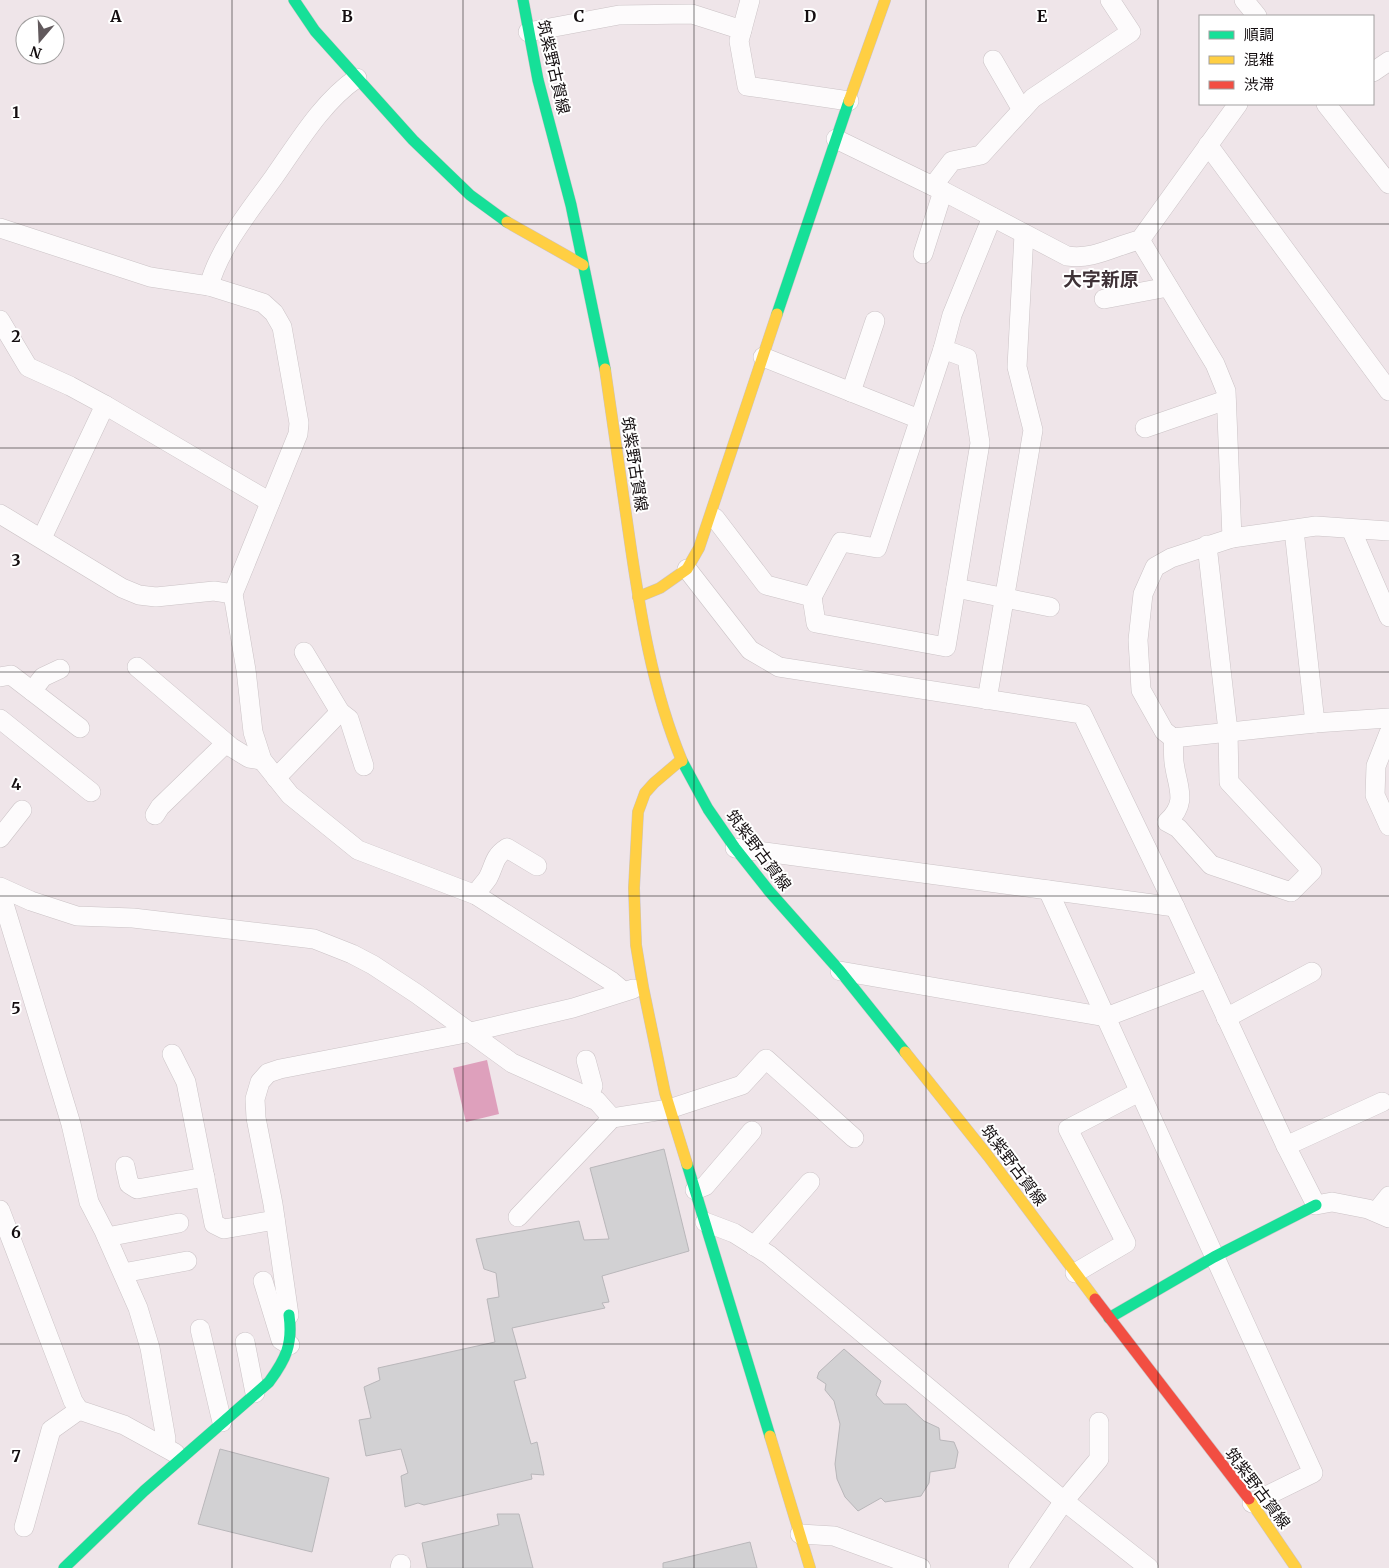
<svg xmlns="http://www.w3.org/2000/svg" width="1389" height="1568" viewBox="0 0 1389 1568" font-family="Merriweather,'Noto Sans JP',serif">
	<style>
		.water { fill: #dea0bc }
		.building { fill: #d2d1d3; stroke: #b9b7ba }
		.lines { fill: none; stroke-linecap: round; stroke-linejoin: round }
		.street-casing { stroke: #cbc3c6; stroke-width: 20 }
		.fast-casing { stroke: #cbc3c6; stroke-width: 12 }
		.slow-casing { stroke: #cbc3c6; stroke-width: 12 }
		.jam-casing { stroke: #cbc3c6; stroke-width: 12 }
		.street { stroke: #fdfbfc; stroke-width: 19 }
		.fast { stroke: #16e098; stroke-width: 11 }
		.slow { stroke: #ffcf43; stroke-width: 11 }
		.jam { stroke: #f24e42; stroke-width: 11 }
		.grid { fill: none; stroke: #140e10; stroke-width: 1; stroke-opacity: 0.55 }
		.labels { text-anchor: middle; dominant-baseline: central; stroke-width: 4; stroke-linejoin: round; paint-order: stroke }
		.street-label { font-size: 16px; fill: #140e10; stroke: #fff }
		.quarter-label { font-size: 19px; font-weight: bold; fill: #3f3237; stroke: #fff }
		.grid-label { font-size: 16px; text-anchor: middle; font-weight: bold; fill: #140e10; stroke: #fff; stroke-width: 4; stroke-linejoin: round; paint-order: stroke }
	</style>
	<rect width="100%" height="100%" fill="#efe5e9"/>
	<!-- water -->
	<polygon class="water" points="487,1060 499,1114 466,1122 453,1068"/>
	<!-- building -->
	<g class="building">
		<polygon points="664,1149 689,1251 602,1276 609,1302 602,1303 605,1308 512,1328 526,1378 514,1381 531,1444 537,1442 544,1475 531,1474 532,1479 424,1505 418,1503 405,1507 401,1476 408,1473 401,1449 366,1456 359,1420 371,1418 364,1387 380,1380 378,1368 495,1342 487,1299 499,1297 496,1273 484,1269 476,1239 579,1221 584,1240 609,1239 590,1168"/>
		<polygon points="844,1349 881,1381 876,1395 884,1404 906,1404 924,1421 939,1428 940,1440 954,1442 958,1452 955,1468 930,1472 929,1483 921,1496 885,1502 881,1498 858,1511 845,1497 837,1479 835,1464 840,1424 834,1401 825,1390 826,1384 817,1378 819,1372"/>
		<polygon points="220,1449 329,1478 312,1552 198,1524"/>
		<polygon points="497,1514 519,1514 533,1568 427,1568 422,1543 499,1525"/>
		<polygon points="750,1542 757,1568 663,1568 663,1563"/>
	</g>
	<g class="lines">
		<defs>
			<g id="street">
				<polyline points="750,0 739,41 747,86 849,101"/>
				<polyline points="1244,0 1257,16"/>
				<polyline points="528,32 619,15 692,14 742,30"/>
				<polyline points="993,60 1022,110"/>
				<polyline points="1373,72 1389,61"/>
				<polyline points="1326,104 1389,184"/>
				<path d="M836,139L943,191L1067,256C1095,260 1113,246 1140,240L1238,104"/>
				<polyline points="1208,145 1389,391"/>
				<polyline points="933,186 952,161 981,155 1033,98 1131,32 1110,0"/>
				<polyline points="0,228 150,277 209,286 263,303 274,313 282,327 299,423 298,434 233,594 246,670 253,732 262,760 290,795 358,850 476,895 611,981 623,991"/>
				<polyline points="1140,240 1215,364 1226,391 1232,538"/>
				<polyline points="923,254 943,191"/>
				<path d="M209,286C219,248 251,209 274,177C298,143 322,102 357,78"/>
				<polyline points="1104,299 1168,287"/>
				<polyline points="0,320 28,367 70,386 105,405 270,502"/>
				<polyline points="763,357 919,419"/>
				<polyline points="851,392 875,321"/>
				<polyline points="1145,428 1226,400"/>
				<polyline points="0,514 122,588 139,595 156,597 214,591 233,594"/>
				<polyline points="715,518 766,585 812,597 816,623 946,647 980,443 967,358 943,349 952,315 992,217"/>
				<polyline points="1351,529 1389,617"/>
				<polyline points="1294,530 1315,723"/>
				<polyline points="1389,531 1316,526 1232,538 1171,558 1155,567 1143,594 1138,640 1141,690 1164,731 1173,738 1315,723 1389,718"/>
				<polyline points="42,538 105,405"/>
				<polyline points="687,569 750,650 779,667 1082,714 1175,907 1286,1146 1316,1205 1332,1202 1368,1209 1389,1218"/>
				<polyline points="956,588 1050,607"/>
				<polyline points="812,597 841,542 877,548 943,349"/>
				<polyline points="137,667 231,747 249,758 262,760"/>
				<polyline points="0,677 11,675 80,728"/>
				<polyline points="32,691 43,677 60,669"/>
				<polyline points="987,700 1033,430 1017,367 1024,234"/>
				<polyline points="340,712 349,719 364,766"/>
				<polyline points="0,719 91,792"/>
				<polyline points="1389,733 1376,766 1375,795 1389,826"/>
				<path d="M1173,738C1174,746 1173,755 1174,762C1177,787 1189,802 1167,822L1178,828L1211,865L1291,892L1312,871L1229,782L1228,731L1207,545"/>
				<polyline points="276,778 340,712 304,652"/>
				<polyline points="155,815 160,807 226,743"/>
				<polyline points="0,838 22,810"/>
				<polyline points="735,848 1175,907"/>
				<polyline points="0,887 31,901 77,916 133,918 314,939 352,954 373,965 417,994 512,1063 597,1101 612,1118"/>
				<polyline points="1048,890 1313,1473 1252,1503"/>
				<polyline points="0,891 71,1124 89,1202 104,1231 138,1308 150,1348 166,1439 165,1447"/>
				<path d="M476,895C479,888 484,884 488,878C495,865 493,857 507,848L537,866"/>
				<polyline points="840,971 1106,1017 1208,978"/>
				<polyline points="1226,1018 1312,972"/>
				<polyline points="172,1054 186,1082 214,1224 224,1229 275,1220"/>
				<polyline points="586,1060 593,1086 588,1097"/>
				<polyline points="1286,1146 1382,1102"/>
				<polyline points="125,1166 129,1184 137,1189 205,1177"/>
				<polyline points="695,1190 705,1186 752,1131"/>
				<polyline points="0,1210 73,1401 79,1410 124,1425 175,1453"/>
				<polyline points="1376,1212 1389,1196"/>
				<polyline points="518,1217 612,1118 669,1109 742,1085 766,1059 854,1138"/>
				<polyline points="705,1222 734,1233 769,1255 1064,1501 1149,1568"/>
				<polyline points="107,1237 179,1223"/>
				<polyline points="754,1246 810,1182"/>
				<polyline points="123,1273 187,1261"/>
				<polyline points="1075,1273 1126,1243 1068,1129 1139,1092"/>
				<polyline points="263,1281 281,1340 290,1345"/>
				<polyline points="289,1315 273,1204 256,1118 255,1099 260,1082 268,1073 280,1069 471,1032 573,1008 633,989"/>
				<polyline points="200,1329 222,1422"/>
				<polyline points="245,1342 255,1393"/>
				<polyline points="24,1527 51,1430 79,1410"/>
				<polyline points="800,1534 834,1536 921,1568"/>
				<polyline points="400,1568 401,1564"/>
				<polyline points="1018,1568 1064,1501 1099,1459 1099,1422"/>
			</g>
			<g id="fast">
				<polyline points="294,0 315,31 413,140 470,195 507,222"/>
				<polyline points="523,0 538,80 571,205 605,369"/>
				<polyline points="777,314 849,101"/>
				<polyline points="682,761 708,809 735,848 769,891 840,971 905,1052"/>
				<polyline points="687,1164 770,1436"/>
				<polyline points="1109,1318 1214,1257 1316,1205"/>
				<path d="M64,1568L144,1491L269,1382C286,1359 293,1344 289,1315"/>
			</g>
			<g id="slow">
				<polyline points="849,101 885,0"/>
				<polyline points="507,222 583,265"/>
				<path d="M605,369C613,424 621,480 629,535C640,612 652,689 682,761"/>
				<polyline points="638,597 660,588 687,569 699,548 777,314"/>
				<polyline points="681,760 654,783 645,793 638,812 634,888 636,945 643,987 665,1093 687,1164"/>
				<polyline points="905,1052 988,1156 1095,1299"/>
				<polyline points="770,1436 810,1568"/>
				<polyline points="1249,1499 1296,1568"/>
			</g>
			<polyline id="jam" points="1095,1299 1249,1499"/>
		</defs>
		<!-- street casing -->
		<use href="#street" class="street-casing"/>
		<!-- fast casing -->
		<use href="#fast" class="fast-casing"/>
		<!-- slow casing -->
		<use href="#slow" class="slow-casing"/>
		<!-- jam casing -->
		<use href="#jam" class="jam-casing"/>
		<!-- street -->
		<use href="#street" class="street"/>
		<!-- fast -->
		<use href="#fast" class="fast"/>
		<!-- slow -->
		<use href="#slow" class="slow"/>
		<!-- jam -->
		<use href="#jam" class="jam"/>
	</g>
	<!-- grid -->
	<path class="grid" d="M232,0V1568M463,0V1568M694,0V1568M926,0V1568M1158,0V1568M0,224H1389M0,448H1389M0,672H1389M0,896H1389M0,1120H1389M0,1344H1389"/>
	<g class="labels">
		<!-- street labels -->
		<g class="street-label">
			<text transform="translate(554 67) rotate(77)">筑紫野古賀線</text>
			<text transform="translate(635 464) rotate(81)">筑紫野古賀線</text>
			<text transform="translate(759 850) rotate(53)">筑紫野古賀線</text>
			<text transform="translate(1014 1165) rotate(53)">筑紫野古賀線</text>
			<text transform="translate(1258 1488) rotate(53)">筑紫野古賀線</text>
		</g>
		<!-- quarter labels -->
		<g class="quarter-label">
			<text x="1101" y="279">大字新原</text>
		</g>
	</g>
	<g class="grid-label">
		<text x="116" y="22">A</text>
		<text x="347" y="22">B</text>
		<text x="579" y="22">C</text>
		<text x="810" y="22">D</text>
		<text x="1042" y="22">E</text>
		<text x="16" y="118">1</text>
		<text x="16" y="342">2</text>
		<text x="16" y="566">3</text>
		<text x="16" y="790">4</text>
		<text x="16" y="1014">5</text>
		<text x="16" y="1238">6</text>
		<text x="16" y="1462">7</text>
	</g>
	<!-- legend -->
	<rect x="1199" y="15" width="175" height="90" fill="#ffffff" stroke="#a19f9f"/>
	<rect x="1209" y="31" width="25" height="8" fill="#16e098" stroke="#a19f9f"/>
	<text x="1244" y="40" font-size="15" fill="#140e10">順調</text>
	<rect x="1209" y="56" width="25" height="8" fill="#ffcf43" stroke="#a19f9f"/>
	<text x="1244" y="65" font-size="15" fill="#140e10">混雑</text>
	<rect x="1209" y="81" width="25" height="8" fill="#f24e42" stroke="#a19f9f"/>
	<text x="1244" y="90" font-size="15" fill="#140e10">渋滞</text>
	<!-- north arrow -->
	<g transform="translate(40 40) rotate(199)"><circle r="24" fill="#ffffff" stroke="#a19f9f"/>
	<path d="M0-4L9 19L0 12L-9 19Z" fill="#61595c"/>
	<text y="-8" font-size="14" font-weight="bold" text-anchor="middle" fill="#140e10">N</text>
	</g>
</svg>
